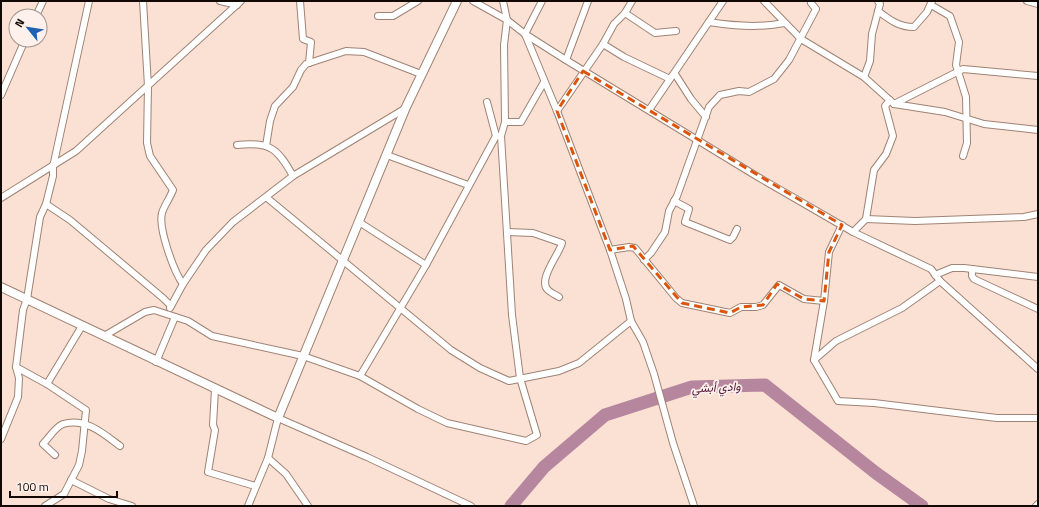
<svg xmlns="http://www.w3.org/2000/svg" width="1039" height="507" viewBox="0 0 1039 507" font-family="'Titillium Web',Vazirmatn,sans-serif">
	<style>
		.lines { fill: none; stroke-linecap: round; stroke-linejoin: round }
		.river { stroke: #b6869e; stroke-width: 13 }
		.minor-casing { stroke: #9f8374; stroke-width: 8 }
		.tertiary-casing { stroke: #9f8374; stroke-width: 10 }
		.minor { stroke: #fff; stroke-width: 6 }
		.tertiary { stroke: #fff; stroke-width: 8 }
		.marked { fill: none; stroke: #dd550c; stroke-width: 3; stroke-dasharray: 8 5; stroke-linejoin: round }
		.labels { text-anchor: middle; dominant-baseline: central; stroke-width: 3.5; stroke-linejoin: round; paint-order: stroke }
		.water-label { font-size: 12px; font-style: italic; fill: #511639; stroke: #fef1eb }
	</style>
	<rect width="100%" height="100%" fill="#fae1d4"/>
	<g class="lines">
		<!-- river -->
		<polyline class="river" points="511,506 544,467 605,415 692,387 765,385 876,473 922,506"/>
		<defs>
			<g id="minor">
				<path d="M143,1L148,86L147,143L150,156L173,190C170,198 164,206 162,213C158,228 174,272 183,284"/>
				<polyline points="220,1 237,5"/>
				<polyline points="300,1 303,39 311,42 309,63"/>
				<polyline points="473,1 507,20 525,34 566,60 758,177 853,232 931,269 940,281 1038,369"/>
				<polyline points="542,1 525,34 557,111 610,250 626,299 631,321 643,342 654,374 673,443 694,506"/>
				<polyline points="764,1 801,39 864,77 894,104 945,112 984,124 1038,130"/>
				<polyline points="1027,1 1038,4"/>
				<polyline points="931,5 950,16 959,42 956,65 966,97 967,143 963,156"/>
				<path d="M878,11C890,20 899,27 914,27L927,12L932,1"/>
				<polyline points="625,13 655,33 676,31"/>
				<polyline points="36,16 43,1"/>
				<polyline points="378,16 393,16 418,1"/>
				<path d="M709,22C734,26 760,28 784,23"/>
				<polyline points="603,44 624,57 670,79"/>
				<polyline points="566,60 588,1"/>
				<polyline points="675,74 691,99 706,117"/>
				<polyline points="864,77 870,61 872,34 880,4 878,1"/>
				<polyline points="1,95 25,40"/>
				<polyline points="487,102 496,136"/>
				<polyline points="894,104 963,69 1038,76"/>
				<polyline points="649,110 723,1"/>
				<polyline points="557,111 603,44 614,24 625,13 632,1"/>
				<polyline points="505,122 521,122 544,82"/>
				<path d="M237,145C270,141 278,149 293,176"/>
				<polyline points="266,146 270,121 275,106 293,87 301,70 306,64 346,51 364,52 421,74"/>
				<polyline points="387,155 468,185"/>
				<polyline points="266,197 451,350 480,368 509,381 559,371 579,363 631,321"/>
				<polyline points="1,198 76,151 241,1"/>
				<polyline points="674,201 689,209 685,222 730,240 733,237 737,229"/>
				<polyline points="46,204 70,220 163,298 171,306 170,308"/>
				<polyline points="866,219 915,221 1024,217 1038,214"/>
				<polyline points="359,222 426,265"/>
				<polyline points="842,225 829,252 824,301 814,360 838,401 874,403 997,418 1038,418"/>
				<path d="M507,232L533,233L562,243C560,253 537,280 548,290C551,293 556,295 559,297"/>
				<polyline points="853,232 866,219 874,170 886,154 893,136 885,106 890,100"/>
				<polyline points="610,250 629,247 635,248 676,298 682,303 730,313 741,307 756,307 763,305 779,285 804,299 824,301"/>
				<polyline points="644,260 651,253 665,232 669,211 677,196 709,107 720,95 739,91 749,92 774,79 789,60 816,9 811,3"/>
				<polyline points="972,269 972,276 974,279 1038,309"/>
				<polyline points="935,275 952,268 964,268 1038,277"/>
				<polyline points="171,306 183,284 206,250 233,222 293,176 406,108"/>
				<polyline points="104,336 145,312 154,310 188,321 212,336 303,356 360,376 418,409 447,423 526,441 537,435 520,378 512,315 501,136 505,122 504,45 507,20 503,1"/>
				<polyline points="814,360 836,341 902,308 940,281"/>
				<polyline points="156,362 175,317"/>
				<polyline points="16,367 47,384 86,410 82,451 79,465 64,494 45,506"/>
				<polyline points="360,376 426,265 496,136 501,136"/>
				<polyline points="47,384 82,326"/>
				<polyline points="215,389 213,425 215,430 208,472 255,486"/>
				<polyline points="1,439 18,397 19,378 16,367 23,310 27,299 40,217 46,204 53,176 53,167 89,1"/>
				<path d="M55,455L43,444C49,438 55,427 63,424C85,417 104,434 120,446"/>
				<polyline points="268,458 286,474 308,506"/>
				<polyline points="71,480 109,499 132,506"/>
				<polyline points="248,506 268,458 278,418 367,457 471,506"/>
				<polyline points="1036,506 1038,504"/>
			</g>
			<polyline id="tertiary" points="1,287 278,418 406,107 457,1"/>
		</defs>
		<!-- minor casing -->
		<use href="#minor" class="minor-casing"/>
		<!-- tertiary casing -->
		<use href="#tertiary" class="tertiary-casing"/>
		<!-- minor -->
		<use href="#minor" class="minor"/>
		<!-- tertiary -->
		<use href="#tertiary" class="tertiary"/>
	</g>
	<!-- marked area -->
	<path class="marked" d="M583,71L842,225L829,252L824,301L804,299L777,284L763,305L741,307L730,313L682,303L633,246L610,250L557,111Z"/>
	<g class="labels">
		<!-- water labels -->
		<g class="water-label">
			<text transform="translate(716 387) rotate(-3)">وادي أبشي</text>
		</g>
	</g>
	<!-- border -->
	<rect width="1039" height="507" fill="none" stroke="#120905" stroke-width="4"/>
	<!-- north arrow -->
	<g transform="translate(28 28) rotate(300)"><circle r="19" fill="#fef1eb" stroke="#a0948f"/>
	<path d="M0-3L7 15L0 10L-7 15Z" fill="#1f62b2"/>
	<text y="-6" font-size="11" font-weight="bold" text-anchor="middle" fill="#120905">N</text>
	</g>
	<!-- scale -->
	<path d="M10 491v6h107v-6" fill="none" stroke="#120905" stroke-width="2"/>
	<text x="16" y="491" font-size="12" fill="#120905" stroke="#fef1eb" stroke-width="3" paint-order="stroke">100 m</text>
</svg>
